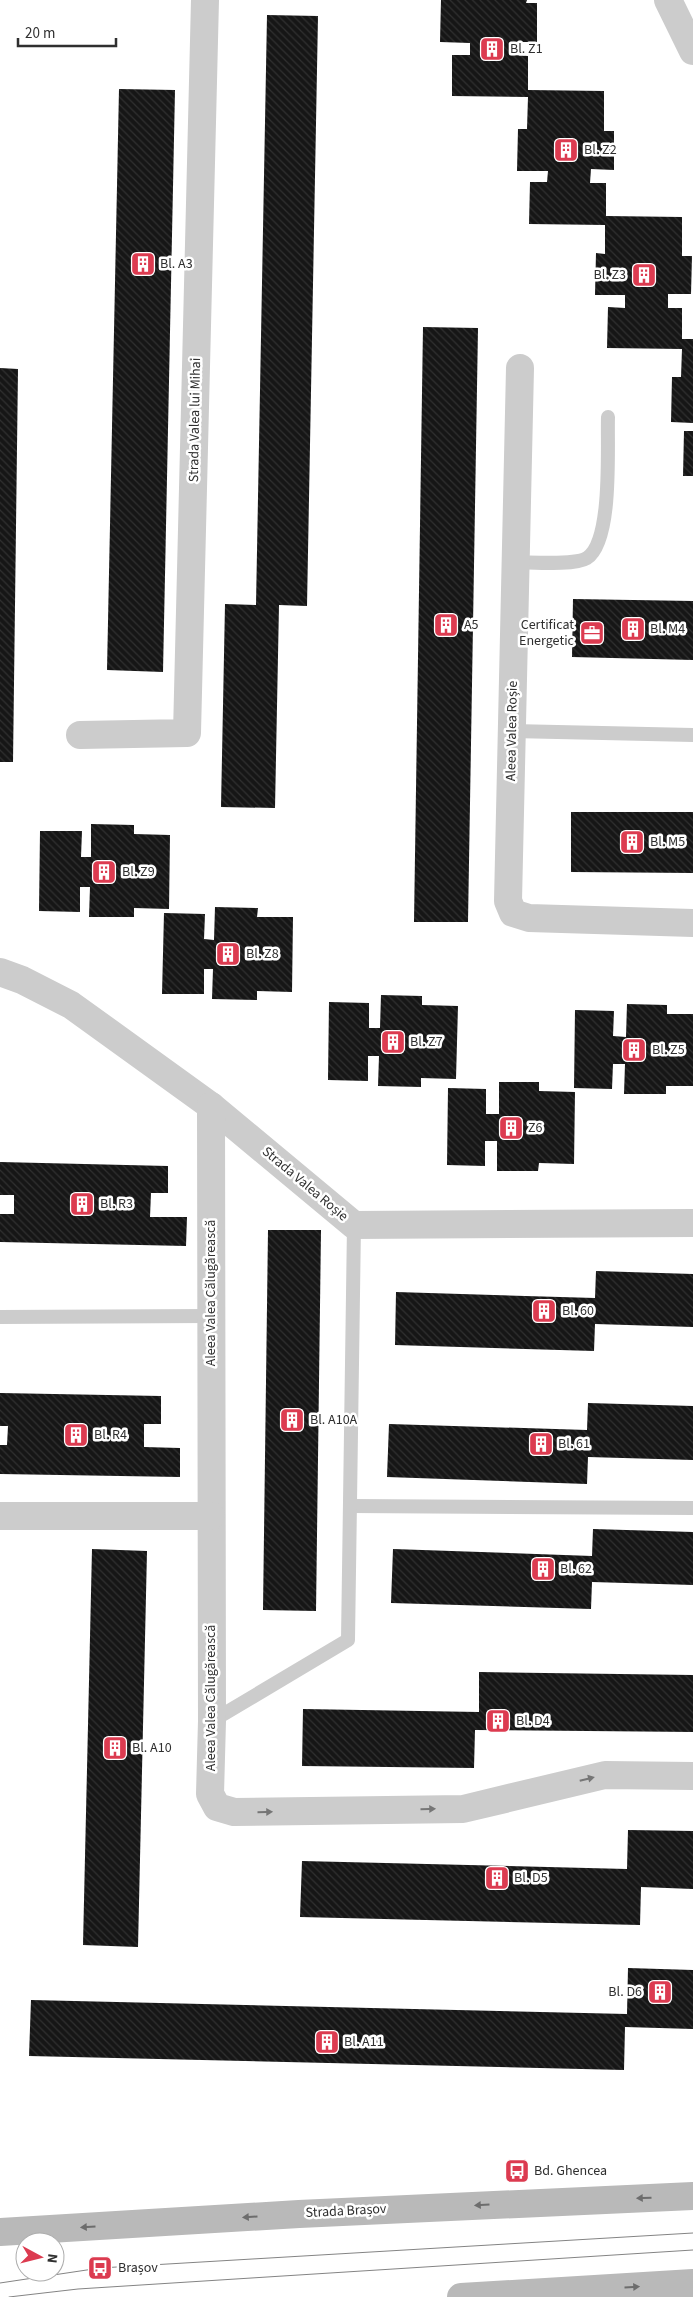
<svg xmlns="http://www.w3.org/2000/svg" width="693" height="2297" viewBox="0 0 693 2297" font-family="'Source Sans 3',sans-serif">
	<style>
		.building { fill: url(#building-back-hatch) }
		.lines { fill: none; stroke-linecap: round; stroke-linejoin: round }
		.service { stroke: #ccc; stroke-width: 14 }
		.minor { stroke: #ccc; stroke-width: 28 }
		.secondary { stroke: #b9b9b9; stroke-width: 28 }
		.tram { stroke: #848484; stroke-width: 1 }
		.oneway { fill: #767676 }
		.oneway2 { fill: #6d6d6d }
		.labels { text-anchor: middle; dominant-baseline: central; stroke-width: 5; stroke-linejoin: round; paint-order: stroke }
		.poi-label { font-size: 14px; fill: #2f2f2f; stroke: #fff; text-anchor: start }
		.street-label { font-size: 14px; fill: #2f2f2f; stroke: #fff }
	</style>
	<defs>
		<pattern id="building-back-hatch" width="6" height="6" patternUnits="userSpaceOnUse" patternTransform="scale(1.25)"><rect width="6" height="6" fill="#161616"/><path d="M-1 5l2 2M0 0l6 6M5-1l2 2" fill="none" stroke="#303030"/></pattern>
	</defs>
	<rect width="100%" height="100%" fill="#fff"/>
	<!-- building -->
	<g class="building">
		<polygon points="441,0 527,0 526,3 537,3 537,42 514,42 513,55 528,56 528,90 604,91 604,131 614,131 614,170 591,169 590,183 606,183 606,216 682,217 682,256 692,256 691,294 668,294 668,308 682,308 682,339 693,339 693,423 671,422 672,377 681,377 682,349 607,348 608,307 625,308 625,295 595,295 596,253 605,254 605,225 529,224 530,182 547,182 548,171 517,171 518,129 527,129 528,97 452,96 452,55 470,55 470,43 440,42"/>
		<polygon points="267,15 318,16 307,606 279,605 275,808 221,807 225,604 256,605"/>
		<polygon points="119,89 175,90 163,672 107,670"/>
		<polygon points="423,327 478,328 468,922 414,922"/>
		<polygon points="0,368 18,369 13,762 0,762"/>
		<polygon points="684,431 693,431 693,476 683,476"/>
		<polygon points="573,599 693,601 693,660 572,657"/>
		<polygon points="571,812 693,812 693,873 571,872"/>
		<polygon points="91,824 134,825 134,834 170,835 169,909 134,908 134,917 89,917 90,887 80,887 80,912 39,911 40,831 82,831 81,857 91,857"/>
		<polygon points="215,907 258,908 257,917 293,917 292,992 257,991 257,1000 212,999 213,969 204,969 204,994 162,994 164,913 205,914 204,939 214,940"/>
		<polygon points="381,995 422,996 422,1005 458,1006 456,1079 421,1078 421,1087 378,1086 379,1056 368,1056 368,1081 328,1080 329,1002 369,1003 369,1028 380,1028"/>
		<polygon points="627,1004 667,1005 667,1014 693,1014 693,1086 666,1086 666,1094 624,1094 625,1064 613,1064 612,1089 574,1088 575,1010 614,1011 613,1036 626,1037"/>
		<polygon points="499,1082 539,1082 539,1091 575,1092 574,1164 539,1163 538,1171 497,1171 497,1141 485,1141 485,1166 447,1165 448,1088 486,1089 486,1114 499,1114"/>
		<polygon points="0,1162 168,1166 168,1193 151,1193 150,1217 187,1217 186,1246 0,1242 0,1214 14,1214 14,1195 0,1195"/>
		<polygon points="268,1230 321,1230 316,1611 263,1610"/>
		<polygon points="596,1271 693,1274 693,1327 595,1324 594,1351 395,1345 396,1292 595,1298"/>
		<polygon points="0,1393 161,1396 161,1424 144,1424 144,1447 180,1448 180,1477 0,1474 0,1445 7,1445 8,1426 0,1426"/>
		<polygon points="588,1403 693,1406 693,1460 588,1457 587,1484 387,1477 389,1424 587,1430"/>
		<polygon points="593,1529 693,1532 693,1585 592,1582 591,1609 391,1603 393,1549 592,1556"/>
		<polygon points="92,1549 147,1551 138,1947 83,1945"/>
		<polygon points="479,1672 693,1675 693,1732 475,1730 474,1768 302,1766 303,1709 479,1712"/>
		<polygon points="628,1830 693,1831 693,1889 641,1887 640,1925 300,1917 302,1861 627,1869"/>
		<polygon points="628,1968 693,1970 693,2029 625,2027 624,2070 29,2056 31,2000 627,2014"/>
	</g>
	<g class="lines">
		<!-- service -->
		<g class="service">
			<path d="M515,562C531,562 574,566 587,558C613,541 607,447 608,417"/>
			<polyline points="512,731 693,735"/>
			<polyline points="0,1317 211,1316"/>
			<polyline points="350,1506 693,1508"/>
			<polyline points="212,1721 348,1640 354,1225"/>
		</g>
		<!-- minor -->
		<g class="minor">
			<polyline points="668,0 693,51"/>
			<polyline points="520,368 508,901 513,913 529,918 693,923"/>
			<polyline points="80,735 187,733 205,0"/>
			<polyline points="0,972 22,980 71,1005 211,1106 354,1225 693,1223"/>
			<polyline points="211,1106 212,1721 210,1794 217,1807 234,1812 463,1809 605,1775 693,1776"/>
			<polyline points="0,1516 211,1516"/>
		</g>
		<!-- secondary -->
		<g class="secondary">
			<polyline points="0,2232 299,2214 693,2196"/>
			<polyline points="461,2297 693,2283"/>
		</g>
		<!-- tram -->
		<g class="tram">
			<polyline points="0,2283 100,2268 693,2233"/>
			<polyline points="9,2297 78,2289 693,2250"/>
		</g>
	</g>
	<!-- one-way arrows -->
	<defs><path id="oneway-solid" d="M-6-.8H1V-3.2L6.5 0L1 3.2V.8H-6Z" transform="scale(1.25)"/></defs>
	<g class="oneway">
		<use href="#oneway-solid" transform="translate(587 1779) rotate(-14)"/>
		<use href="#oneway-solid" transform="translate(428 1809) rotate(-1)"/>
		<use href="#oneway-solid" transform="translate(265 1812) rotate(-1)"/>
	</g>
	<g class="oneway2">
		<use href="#oneway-solid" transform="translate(644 2198) rotate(178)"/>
		<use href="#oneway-solid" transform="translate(482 2205) rotate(177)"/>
		<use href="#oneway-solid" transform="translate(250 2217) rotate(176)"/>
		<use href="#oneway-solid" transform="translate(88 2227) rotate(177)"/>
		<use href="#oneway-solid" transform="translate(632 2287) rotate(-3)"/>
	</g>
	<!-- icons -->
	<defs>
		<symbol id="building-square" viewBox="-11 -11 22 22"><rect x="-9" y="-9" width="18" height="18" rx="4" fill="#dc3b50" stroke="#fff"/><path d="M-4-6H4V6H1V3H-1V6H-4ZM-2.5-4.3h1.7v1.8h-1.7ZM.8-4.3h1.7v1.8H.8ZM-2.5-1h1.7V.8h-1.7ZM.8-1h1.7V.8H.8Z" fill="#fff"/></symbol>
		<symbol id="office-square" viewBox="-11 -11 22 22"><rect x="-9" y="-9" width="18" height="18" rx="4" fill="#dc3b50" stroke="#fff"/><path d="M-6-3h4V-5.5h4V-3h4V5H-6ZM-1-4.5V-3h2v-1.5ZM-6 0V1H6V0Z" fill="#fff"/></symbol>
		<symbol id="bus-square" viewBox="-11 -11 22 22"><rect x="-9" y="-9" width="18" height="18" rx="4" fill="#dc3b50" stroke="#fff"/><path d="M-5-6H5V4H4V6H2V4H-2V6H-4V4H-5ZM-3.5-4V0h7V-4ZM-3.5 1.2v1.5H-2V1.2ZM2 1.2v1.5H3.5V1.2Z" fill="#fff"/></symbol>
	</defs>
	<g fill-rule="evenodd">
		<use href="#building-square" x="478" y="35" width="28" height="28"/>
		<use href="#building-square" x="552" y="136" width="28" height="28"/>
		<use href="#building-square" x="129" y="250" width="28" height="28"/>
		<use href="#building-square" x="630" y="261" width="28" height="28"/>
		<use href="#building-square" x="432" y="611" width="28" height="28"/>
		<use href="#building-square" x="619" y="615" width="28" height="28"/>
		<use href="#office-square" x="578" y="619" width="28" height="28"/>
		<use href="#building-square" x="618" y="828" width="28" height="28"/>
		<use href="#building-square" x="90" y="858" width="28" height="28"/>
		<use href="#building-square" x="214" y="940" width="28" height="28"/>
		<use href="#building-square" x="379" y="1028" width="28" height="28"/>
		<use href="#building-square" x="620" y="1036" width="28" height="28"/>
		<use href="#building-square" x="497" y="1114" width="28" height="28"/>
		<use href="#building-square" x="68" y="1190" width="28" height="28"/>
		<use href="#building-square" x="530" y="1297" width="28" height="28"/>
		<use href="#building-square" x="278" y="1406" width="28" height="28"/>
		<use href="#building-square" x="62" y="1421" width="28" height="28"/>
		<use href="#building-square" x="527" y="1430" width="28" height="28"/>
		<use href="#building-square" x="529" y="1555" width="28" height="28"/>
		<use href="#building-square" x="484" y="1707" width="28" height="28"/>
		<use href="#building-square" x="101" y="1734" width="28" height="28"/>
		<use href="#building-square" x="483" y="1864" width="28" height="28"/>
		<use href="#building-square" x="646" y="1978" width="28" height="28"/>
		<use href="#building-square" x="313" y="2028" width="28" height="28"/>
		<use href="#bus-square" x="503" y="2157" width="28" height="28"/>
		<use href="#bus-square" x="86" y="2254" width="28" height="28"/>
	</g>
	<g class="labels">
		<!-- poi labels -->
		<g class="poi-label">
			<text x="510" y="49">Bl. Z1</text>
			<text x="584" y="150">Bl. Z2</text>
			<text x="160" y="264">Bl. A3</text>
			<text x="626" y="275" text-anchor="end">Bl. Z3</text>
			<text x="464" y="625">A5</text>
			<text x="574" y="625" text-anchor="end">Certificat<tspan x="574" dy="16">Energetic</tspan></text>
			<text x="650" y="629">Bl. M4</text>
			<text x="650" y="842">Bl. M5</text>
			<text x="122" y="872">Bl. Z9</text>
			<text x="246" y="954">Bl. Z8</text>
			<text x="410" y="1042">Bl. Z7</text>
			<text x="652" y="1050">Bl. Z5</text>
			<text x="528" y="1128">Z6</text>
			<text x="100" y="1204">Bl. R3</text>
			<text x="562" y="1311">Bl. 60</text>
			<text x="310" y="1420">Bl. A10A</text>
			<text x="94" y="1435">Bl. R4</text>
			<text x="558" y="1444">Bl. 61</text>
			<text x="560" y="1569">Bl. 62</text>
			<text x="516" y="1721">Bl. D4</text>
			<text x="132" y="1748">Bl. A10</text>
			<text x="514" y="1878">Bl. D5</text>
			<text x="642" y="1992" text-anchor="end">Bl. D6</text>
			<text x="344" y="2042">Bl. A11</text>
			<text x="534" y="2171">Bd. Ghencea</text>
			<text x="118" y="2268">Brașov</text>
		</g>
		<!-- street labels -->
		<g class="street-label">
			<text transform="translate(195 420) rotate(-89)">Strada Valea lui Mihai</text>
			<text transform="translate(512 731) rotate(-89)">Aleea Valea Roșie</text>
			<text transform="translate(305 1184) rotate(40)">Strada Valea Roșie</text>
			<text transform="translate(211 1293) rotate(-90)">Aleea Valea Călugărească</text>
			<text transform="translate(211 1698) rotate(-90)">Aleea Valea Călugărească</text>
			<text transform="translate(346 2211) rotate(-3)">Strada Brașov</text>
		</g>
	</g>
	<!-- north arrow -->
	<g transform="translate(40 2257) rotate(97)"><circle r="24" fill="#ffffff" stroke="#acacac"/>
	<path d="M0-4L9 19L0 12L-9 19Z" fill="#dc3b50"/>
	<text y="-8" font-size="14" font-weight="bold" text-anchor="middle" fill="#2f2f2f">N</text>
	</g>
	<!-- scale -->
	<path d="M18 38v8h98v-8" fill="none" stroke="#2f2f2f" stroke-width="2.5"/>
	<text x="25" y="38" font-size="15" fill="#2f2f2f" stroke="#ffffff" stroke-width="4" paint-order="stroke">20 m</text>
</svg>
